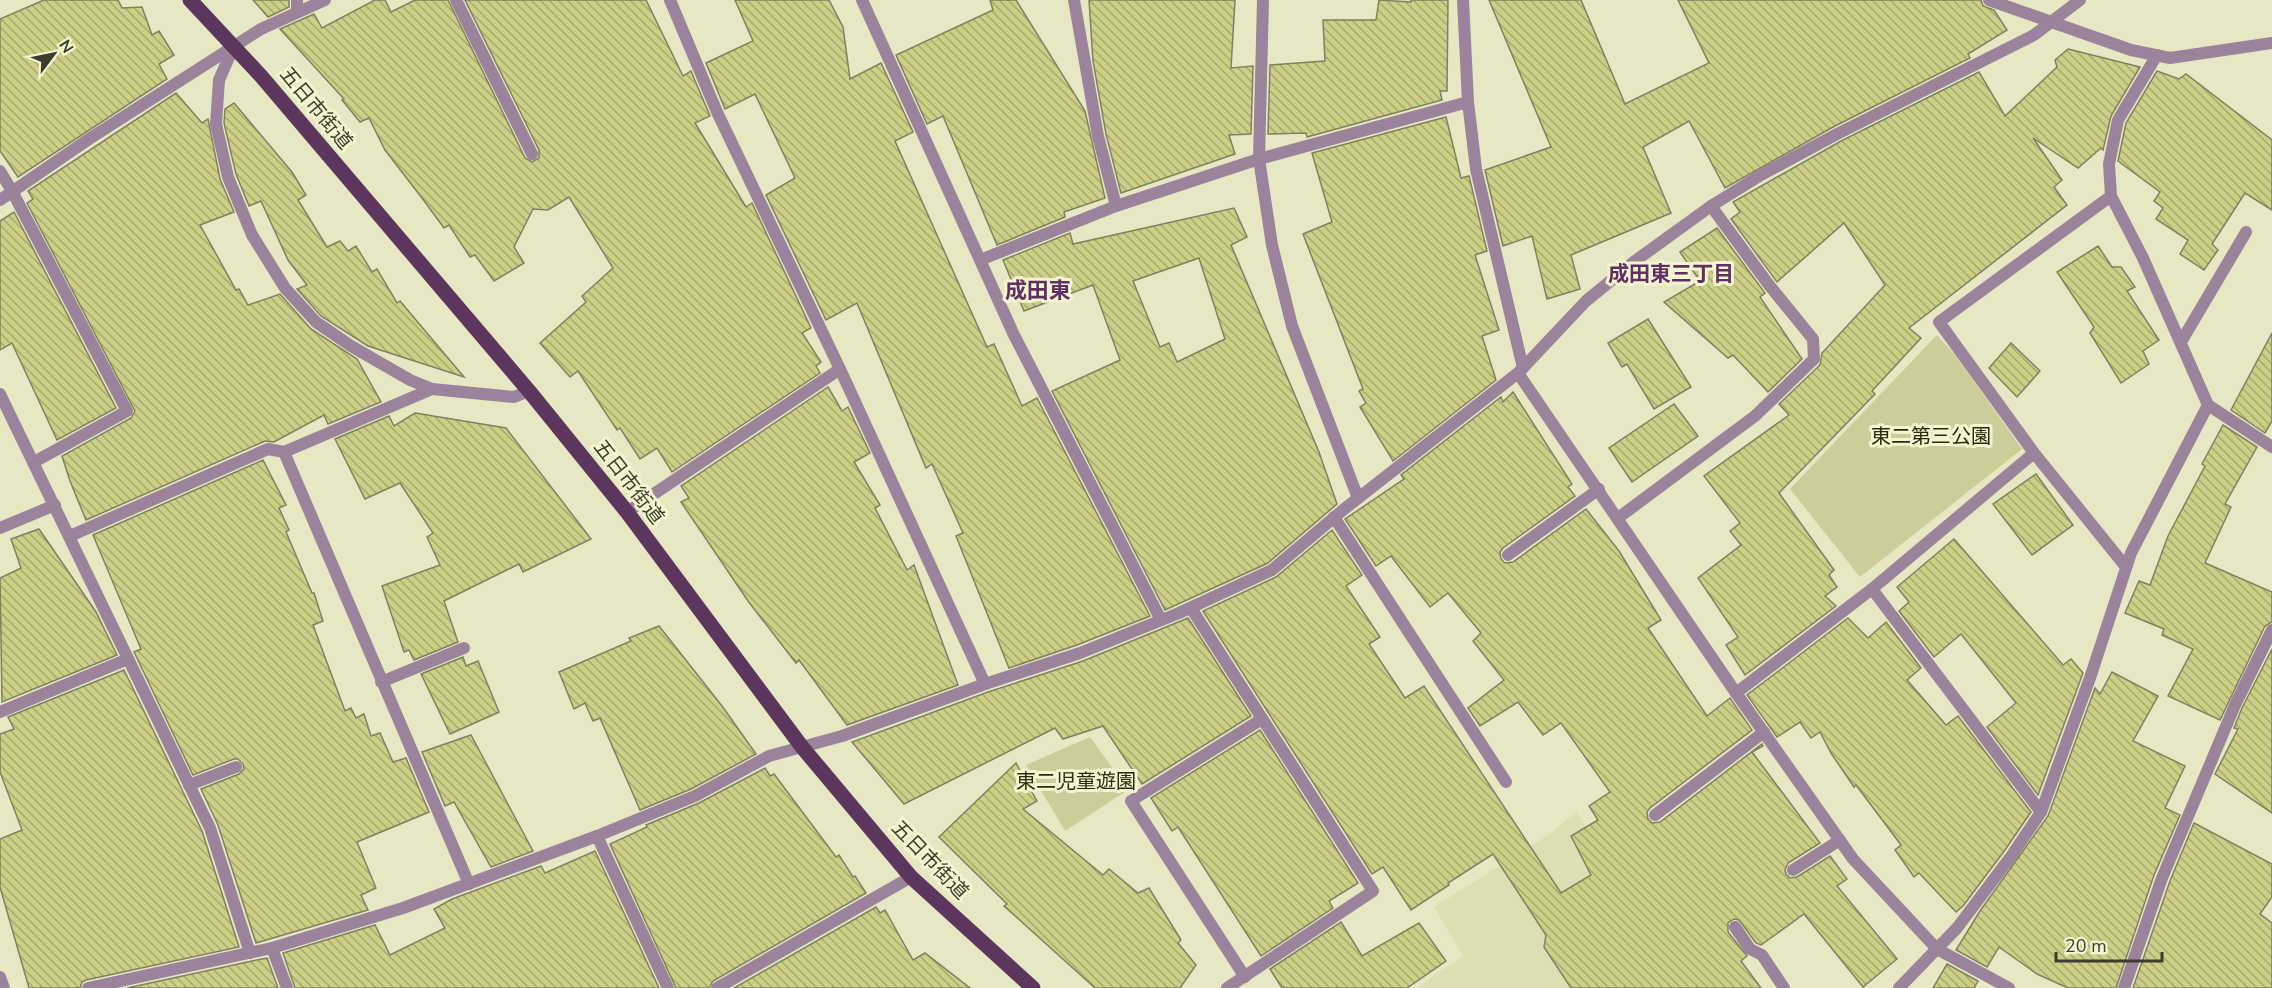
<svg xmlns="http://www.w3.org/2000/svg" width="2272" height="988" viewBox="0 0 2272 988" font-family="'Nunito Sans','Noto Sans JP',sans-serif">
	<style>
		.built { fill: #dddeb2 }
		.park { fill: #cccd98 }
		.building { fill: url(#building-back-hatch); stroke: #7f805f; stroke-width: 1.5; fill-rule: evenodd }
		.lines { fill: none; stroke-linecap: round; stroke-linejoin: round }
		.lane { stroke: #9b849b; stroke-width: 12 }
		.street { stroke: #9b849b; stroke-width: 12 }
		.primary { stroke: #5c365d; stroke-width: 15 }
		.labels { text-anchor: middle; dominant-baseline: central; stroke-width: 6; stroke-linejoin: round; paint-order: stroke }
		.street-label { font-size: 20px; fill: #3d3d2f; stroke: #f4f5d0 }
		.park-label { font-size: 20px; fill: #2b2b0b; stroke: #f4f5d0 }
		.neighbourhood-label { font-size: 21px; font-weight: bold; fill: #603062; stroke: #f4f5d0 }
		.quarter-label { font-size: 22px; font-weight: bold; fill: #603062; stroke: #f4f5d0 }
	</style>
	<defs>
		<pattern id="building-back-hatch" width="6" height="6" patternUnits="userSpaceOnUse" patternTransform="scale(1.5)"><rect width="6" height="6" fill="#cecf86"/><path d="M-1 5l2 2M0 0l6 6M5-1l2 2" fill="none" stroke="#a8a96e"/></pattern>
	</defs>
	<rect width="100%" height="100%" fill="#e7e8c3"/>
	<!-- built -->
	<polygon class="built" points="1576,812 1694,988 1416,988 1463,956 1434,907 1550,834"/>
	<!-- park -->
	<g class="park">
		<polygon points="1937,335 1956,356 2022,449 1860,577 1790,489"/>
		<polygon points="1090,737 1128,790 1065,831 1026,765"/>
	</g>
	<!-- building -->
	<g class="building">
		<polygon points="44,0 118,0 122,8 142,7 152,35 159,31 174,55 159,64 167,79 18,177 0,151 0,19"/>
		<polygon points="253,0 289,0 289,7 268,17"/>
		<polygon points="375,0 385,0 391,12 415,0 448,0 525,158 532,162 539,158 539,150 465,0 646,0 683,76 691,71 710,116 695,123 746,207 752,203 811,328 802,333 821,362 816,366 820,373 672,472 657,448 640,459 620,428 617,430 578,371 570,377 540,343 586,302 582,296 613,268 569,197 548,210 533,209 514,247 524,263 494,281 475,255 470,257 449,225 444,228 422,198 385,150 369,118 360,122 342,100 344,99 280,29 314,14 322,28"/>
		<polygon points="735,0 829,0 843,27 850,79 881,63 913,132 895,141 987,347 994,344 1022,406 1037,398 1150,616 1077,645 1009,668 956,536 963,533 932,464 926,468 857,303 826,320 766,195 795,178 755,94 725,109 706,63 753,41"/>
		<polygon points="990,0 1016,0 1085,111 1105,198 1064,212 1065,217 997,245 943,116 927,124 896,55 993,10"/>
		<polygon points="1089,0 1235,0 1231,68 1253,66 1251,134 1229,135 1235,154 1121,193 1106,134 1093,61"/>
		<polygon points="1379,0 1411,2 1411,0 1448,0 1447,91 1440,91 1442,100 1307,137 1306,133 1268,134 1270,65 1325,61 1323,20 1376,20"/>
		<polygon points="1489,0 1581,0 1625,104 1709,63 1678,0 1981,0 1983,6 1994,10 2007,30 1968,54 1970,58 1833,127 1725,188 1689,121 1643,147 1671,213 1571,255 1580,289 1547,299 1532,236 1503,246 1485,170 1551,147"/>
		<polygon points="2068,49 2140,67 2111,116 2103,150 2101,148 2078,168 2033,138 2062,180 2054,187 2067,205 1909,328 1921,338 1872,391 1875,394 1779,493 1834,570 1829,575 1837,587 1825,596 1836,606 1745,675 1726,645 1738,637 1698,578 1741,545 1730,531 1740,523 1704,476 1789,415 1779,404 1820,365 1822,353 1885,285 1844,223 1777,282 1731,219 1740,212 1733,202 1841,141 1979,72 2005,116 2057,67 2055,60"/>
		<polygon points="2157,71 2179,79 2186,74 2272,140 2272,210 2245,193 2212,244 2218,250 2204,270 2180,254 2188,240 2156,219 2163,208 2154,201 2160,192 2118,161 2126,123"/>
		<polygon points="176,93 202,123 208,119 220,179 234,212 200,225 236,290 239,289 248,305 280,294 311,329 357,359 381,402 328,424 324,415 274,442 265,441 86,520 70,481 62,456 131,418 135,411 27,203 33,199 28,191"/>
		<polygon points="234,103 292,172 306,195 298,200 327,247 340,241 348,251 356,246 372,272 377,269 397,303 400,301 464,377 368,346 321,316 297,289 307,285 288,260 261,201 249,206 236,174 224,123 225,109"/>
		<polygon points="1446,117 1461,178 1469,176 1487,251 1475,255 1499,330 1482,336 1496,380 1393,461 1360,407 1366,403 1359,391 1363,389 1303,234 1332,222 1312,153"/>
		<path d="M1234,208L1247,237L1231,245L1319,452L1337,504L1268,563L1165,610L1052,391L1120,360L1093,285L1024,311L1003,260L1070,233L1073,244ZM1199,258L1225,339L1177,362L1169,343L1160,347L1133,281Z"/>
		<polygon points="14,212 116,408 57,440 12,343 0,350 0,221"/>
		<polygon points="1717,228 1765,293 1760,297 1802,359 1768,392 1733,355 1728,358 1664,302 1700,281 1680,252"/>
		<polygon points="2098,246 2112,267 2121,267 2135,287 2127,291 2159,340 2143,351 2149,364 2121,383 2090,333 2094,327 2057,272"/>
		<polygon points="1648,319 1691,387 1654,409 1627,364 1622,367 1608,343"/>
		<polygon points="2272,333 2272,421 2265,433 2231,410"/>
		<polygon points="2011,343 2040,371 2017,397 1989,368"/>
		<polygon points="828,387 842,411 848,407 870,453 854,462 880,505 875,508 907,570 914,565 958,685 847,725 799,660 796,663 748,601 681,502 689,498 681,486"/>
		<polygon points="1513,392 1572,484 1568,487 1575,496 1503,548 1500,552 1501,559 1505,563 1513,562 1586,509 1619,551 1661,620 1648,628 1707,716 1730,698 1752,730 1650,808 1647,812 1648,819 1652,823 1660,822 1762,744 1763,746 1752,752 1820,843 1788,863 1785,870 1786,874 1790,878 1797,877 1830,856 1847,879 1837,886 1897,959 1863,987 1804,914 1761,945 1756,943 1739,920 1734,919 1728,923 1728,932 1747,956 1741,961 1761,988 1571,988 1544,947 1546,935 1493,854 1448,883 1449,885 1411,910 1383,867 1372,874 1203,611 1276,577 1332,530 1362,575 1346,586 1380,637 1369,644 1405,698 1424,686 1561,893 1591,875 1571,836 1598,820 1589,806 1610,792 1561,723 1543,735 1518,702 1480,726 1468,708 1504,680 1473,641 1481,633 1448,593 1430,607 1391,556 1376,566 1345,519 1404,479 1401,475 1501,397 1503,402"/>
		<polygon points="1674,404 1698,436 1632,482 1609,448"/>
		<polygon points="415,413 506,428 591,539 523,572 519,564 444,601 458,642 414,660 409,650 404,652 382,586 440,565 427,537 433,533 400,483 365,499 335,439 389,416 394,426"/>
		<polygon points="2223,425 2257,447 2225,504 2231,507 2205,563 2272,592 2272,622 2265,626 2220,720 2168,696 2193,649 2162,635 2164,629 2125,613 2139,581 2150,585 2168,536 2205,466 2202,464"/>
		<polygon points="263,460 286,505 279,508 289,530 286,532 312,593 314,593 323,621 313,625 345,711 351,708 356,718 364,714 371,736 380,733 393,762 406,758 429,812 357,842 376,888 361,895 368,910 256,943 218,825 201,789 239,774 244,769 243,764 238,759 234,759 193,775 134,652 141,649 93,535"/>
		<polygon points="2036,474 2073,525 2032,555 1993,504"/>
		<polygon points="39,529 96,612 117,655 2,702 0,578 21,568 11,539"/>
		<polygon points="1954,539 2063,665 2071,659 2083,673 2038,795 1987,727 2016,703 1961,634 1934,657 1899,611 1909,602 1897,587"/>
		<polygon points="1188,618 1251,716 1142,784 1103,726 1063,739 1055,728 904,804 852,742 988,692 1083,661"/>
		<polygon points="1848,618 1868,638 1886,622 1921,668 1907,680 1946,725 1958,716 2031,812 2005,850 1963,906 1956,912 1919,873 1914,877 1895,850 1901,845 1856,785 1854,787 1831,753 1820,732 1811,738 1800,722 1777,737 1747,695"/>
		<polygon points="659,626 722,706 756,754 691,789 640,810 600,718 593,721 585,703 574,709 559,672 631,641 629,638"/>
		<polygon points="2272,649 2272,813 2215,774 2238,729 2234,728 2242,708"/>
		<polygon points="463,657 466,666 478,661 499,712 450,734 421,674"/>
		<polygon points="124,670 202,831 239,947 86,980 82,982 80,988 29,988 0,887 0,839 22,830 0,772 0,734 14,729 8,717"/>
		<polygon points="2112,672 2158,696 2133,741 2185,766 2165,808 2180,815 2154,875 2116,988 2068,988 2037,974 1999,947 1987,967 1956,950 1980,911 2048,816 2095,688 2100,694"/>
		<polygon points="1260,730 1358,883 1329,901 1333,908 1261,956 1178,827 1172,831 1151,798"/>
		<polygon points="471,735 533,851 491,867 454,802 445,806 422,752"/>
		<polygon points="1016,763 1037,801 1023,809 1103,875 1109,869 1138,893 1149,888 1181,940 1178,943 1196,965 1180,988 1095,988 1004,906 1007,904 939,837"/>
		<polygon points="765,768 770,776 774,774 836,857 839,855 853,877 855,876 866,893 713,981 709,988 676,988 610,844 647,827 646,825 699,803"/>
		<polygon points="2194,823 2272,864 2272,897 2260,914 2272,923 2272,988 2133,988 2170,881"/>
		<polygon points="595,851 659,988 295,988 283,953 375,925 390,955 445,928 434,909 452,899 541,866 545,873"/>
		<polygon points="876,907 880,913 885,910 913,960 925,953 970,988 734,988"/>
		<polygon points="1341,922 1362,956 1419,923 1446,961 1407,988 1282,988 1270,969"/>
		<polygon points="267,958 278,988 127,988 252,961"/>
		<polygon points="1947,964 1978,981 1974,988 1933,988"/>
	</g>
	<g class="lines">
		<!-- lane -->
		<g class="lane">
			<polyline points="297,0 297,12"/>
			<polyline points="456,0 532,154"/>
			<polyline points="670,0 717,112 840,369 985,684"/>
			<polyline points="862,0 1014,335 1161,620"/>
			<polyline points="1074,0 1098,136 1116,206"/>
			<polyline points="1263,0 1259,159 1272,245 1292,326 1358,498"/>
			<polyline points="12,191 127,411 34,462"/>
			<polyline points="980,260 1116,206 1259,159 1468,102"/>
			<polyline points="2181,342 2246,232"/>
			<polyline points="2208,405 2272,447"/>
			<polyline points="284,452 432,389"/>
			<polyline points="2034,453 1939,322 2111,196"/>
			<polyline points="627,512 840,369"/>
			<polyline points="1334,517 1506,782"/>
			<polyline points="1618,518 1755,416 1814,359 1813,339 1769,285 1711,206"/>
			<polyline points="0,528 55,505"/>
			<polyline points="70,536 268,449 284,452 469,884"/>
			<polyline points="1508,555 1599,489"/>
			<polyline points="1872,589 2041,812"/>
			<polyline points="381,682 464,648"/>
			<polyline points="1736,693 1872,589 2034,453 2126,567"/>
			<polyline points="0,712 128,659"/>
			<polyline points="189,785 236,767"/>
			<polyline points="1655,815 1764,732"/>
			<polyline points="597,836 668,988"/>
			<polyline points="1793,870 1840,840"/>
			<polyline points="1735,927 1750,949 1762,955 1784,988"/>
			<polyline points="272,948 287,988"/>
			<polyline points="0,977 4,988"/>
			<polyline points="2124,988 2162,878 2235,705 2272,630"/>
		</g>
		<!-- street -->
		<g class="street">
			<polyline points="1463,0 1468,102 1476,169 1523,368"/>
			<polyline points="1989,0 2131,50 2170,58 2272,43"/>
			<polyline points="234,46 219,80 216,124 228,177 252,235 285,288 316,322 351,346 410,380 432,389 514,397 529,391"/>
			<polyline points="0,171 12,191"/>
			<polyline points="0,200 89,139 261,29 325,0"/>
			<polyline points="1518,373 1736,693 1853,859 1937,949 2009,988"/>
			<polyline points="0,394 210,828 250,953"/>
			<polyline points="1191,608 1373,891 1227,988"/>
			<polyline points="1245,977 1131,801 1262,719"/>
			<polyline points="88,988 272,948 403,908 597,836 695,796 769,756 842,736 985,684 1080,653 1179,613 1272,570 1343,510 1518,373 1586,301 1635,261 1711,206 1761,175 1837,134 2034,35 2080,0"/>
			<polyline points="717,988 911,877"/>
			<polyline points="1899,988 1957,928 2012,855 2041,812 2090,678 2131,553 2208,405 2143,258 2111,196 2109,164 2118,120 2157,55"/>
		</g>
		<!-- primary -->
		<polyline class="primary" points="190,0 261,76 529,391 627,512 802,747 911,877 1033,988"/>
	</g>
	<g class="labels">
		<!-- street labels -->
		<g class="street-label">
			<text transform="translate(316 108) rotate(50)">五日市街道</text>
			<text transform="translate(629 482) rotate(52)">五日市街道</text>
			<text transform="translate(930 860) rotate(46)">五日市街道</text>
		</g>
		<!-- park labels -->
		<g class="park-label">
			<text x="1931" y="436">東二第三公園</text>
			<text x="1076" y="781">東二児童遊園</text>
		</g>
		<!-- neighbourhood labels -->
		<g class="neighbourhood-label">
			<text x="1671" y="274">成田東三丁目</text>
		</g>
		<!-- quarter labels -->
		<g class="quarter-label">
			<text x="1038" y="291">成田東</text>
		</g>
	</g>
	<!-- north arrow -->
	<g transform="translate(54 54) rotate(58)" stroke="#f4f5d0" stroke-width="4.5" paint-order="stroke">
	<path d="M0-4.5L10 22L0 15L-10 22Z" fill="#3d3d2f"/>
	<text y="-9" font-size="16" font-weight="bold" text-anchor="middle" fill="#3d3d2f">N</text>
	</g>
	<!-- scale -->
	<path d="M2056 952v9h106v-9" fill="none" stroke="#3d3d2f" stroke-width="3"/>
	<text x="2065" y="952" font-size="18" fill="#3d3d2f" stroke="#f4f5d0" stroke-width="4.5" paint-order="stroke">20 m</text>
</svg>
